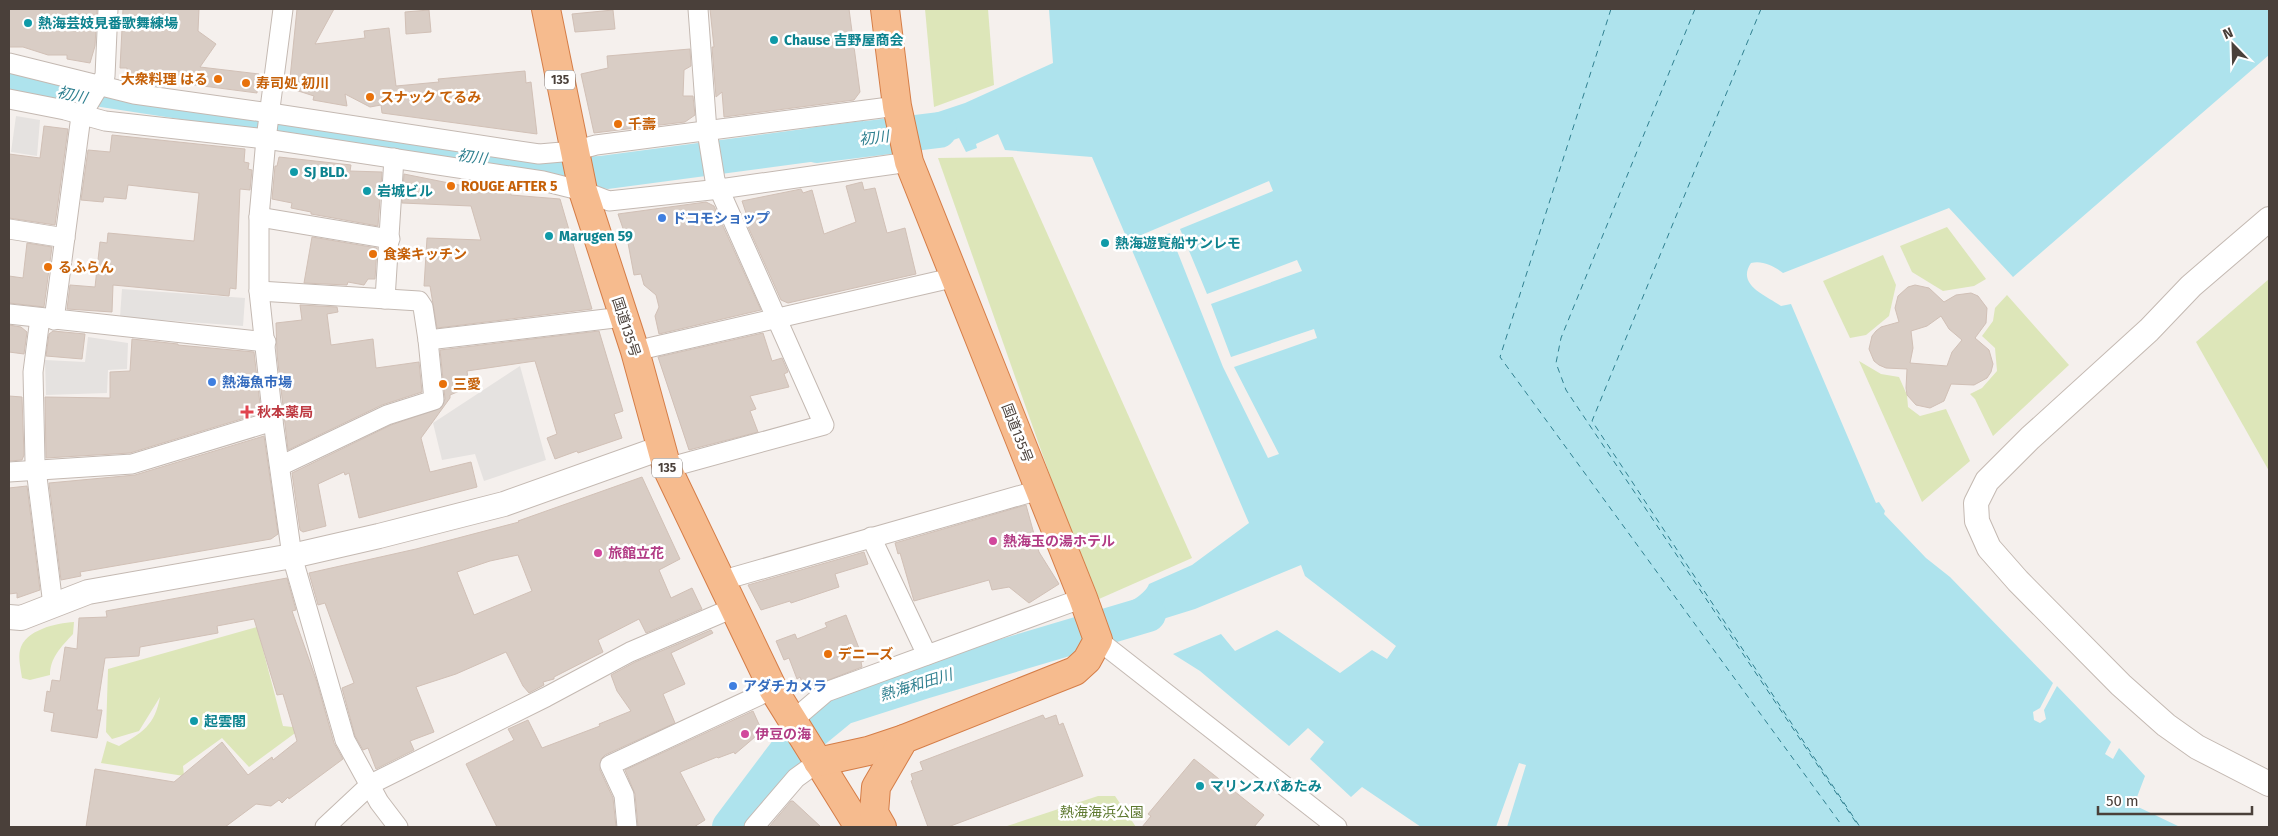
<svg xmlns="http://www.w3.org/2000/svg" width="2278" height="836" viewBox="0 0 2278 836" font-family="'Fira Sans','Noto Sans JP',sans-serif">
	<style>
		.green { fill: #dde6b9 }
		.parking { fill: #e5e2e0 }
		.water { fill: #aee3ed }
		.pier { fill: #f5f0ed }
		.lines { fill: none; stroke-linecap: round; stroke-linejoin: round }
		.river { stroke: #aee3ed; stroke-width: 36 }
		.ferry { stroke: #308090; stroke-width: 1; stroke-dasharray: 6 5; stroke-linecap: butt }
		.building { fill: #d9cdc5; stroke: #d1c0b6; fill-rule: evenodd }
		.minor-casing { stroke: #c4b9b2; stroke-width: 21 }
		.tertiary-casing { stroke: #c4b9b2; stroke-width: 26 }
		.trunk-casing { stroke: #d57d47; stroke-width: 30 }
		.minor { stroke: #fff; stroke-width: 19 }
		.tertiary { stroke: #fff; stroke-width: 24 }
		.trunk { stroke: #f6bb8e; stroke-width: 28 }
		.culture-dot { fill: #0f9aa8; stroke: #fff; stroke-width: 2 }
		.food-dot { fill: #e8710a; stroke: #fff; stroke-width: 2 }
		.shop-dot { fill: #3f7fe0; stroke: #fff; stroke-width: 2 }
		.health-dot { fill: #e0444e; stroke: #fff; stroke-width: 2 }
		.hotel-dot { fill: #d1479c; stroke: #fff; stroke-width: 2 }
		.labels { text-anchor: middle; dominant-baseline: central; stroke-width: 5; stroke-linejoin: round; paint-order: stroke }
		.shield { fill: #fff; stroke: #807975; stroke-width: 1 }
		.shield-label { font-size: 12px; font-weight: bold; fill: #4a403a }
		.culture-label { font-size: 14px; font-weight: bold; fill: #0d838f; stroke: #fff; text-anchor: start }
		.food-label { font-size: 14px; font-weight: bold; fill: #c56008; stroke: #fff; text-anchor: start }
		.shop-label { font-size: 14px; font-weight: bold; fill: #366cbe; stroke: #fff; text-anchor: start }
		.street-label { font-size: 14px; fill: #4a403a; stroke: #fff }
		.health-label { font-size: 14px; font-weight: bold; fill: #be3a42; stroke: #fff; text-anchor: start }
		.hotel-label { font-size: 14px; font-weight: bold; fill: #b23c85; stroke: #fff; text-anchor: start }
		.park-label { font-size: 14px; fill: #5e7930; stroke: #fff }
		.water-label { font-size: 15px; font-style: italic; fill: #308090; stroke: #fff }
	</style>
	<rect width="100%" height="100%" fill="#f5f0ed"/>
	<!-- green -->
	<g class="green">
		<polygon points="925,9 988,9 994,85 934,107"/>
		<polygon points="1013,157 1192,558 1099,599 1054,487 938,158"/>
		<polygon points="1947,227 1986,279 1974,286 1943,291 1912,272 1900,246"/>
		<polygon points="1883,255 1896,285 1889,316 1866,335 1850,338 1823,281"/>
		<polygon points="2269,279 2269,471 2196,342"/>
		<polygon points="2007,295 2069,365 1993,436 1975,399 1970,394 1982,388 1997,371 1995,348 1982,336 1993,321 1995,308"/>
		<polygon points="1859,361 1881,374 1899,377 1907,395 1908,407 1920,416 1946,409 1970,461 1922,502"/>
		<path d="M74,622L73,634C61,647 50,658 50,675L30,680L22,678C21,670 18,658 20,650C25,630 56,623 74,622Z"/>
		<path d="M257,627L283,726L302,728L249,767L222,738L183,766L184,776L101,763L107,741L119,746C142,733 155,725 160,697L139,731L112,739L106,732L108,669Z"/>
		<polygon points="1098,796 1115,796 1136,827 1004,827"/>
	</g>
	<!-- parking -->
	<g class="parking">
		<polygon points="16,116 40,120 37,156 11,152"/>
		<polygon points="122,289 245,298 243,326 120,317"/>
		<polygon points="88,337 128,343 127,369 108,370 107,393 46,395 45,360 85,362"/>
		<polygon points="520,366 546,460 484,481 475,454 442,460 433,423"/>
	</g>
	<!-- water -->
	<g class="water">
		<path d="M1049,9H2269V55L2013,277L1949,208L1783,273C1774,266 1762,260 1751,263C1736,285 1766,295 1781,306L1791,304L1876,503L1879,502L1885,511L1884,514L1926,558L1950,577L2053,683L2040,708L2033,712L2034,720L2040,723L2046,719L2044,710L2057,686L2111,742L2105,754L2113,759L2119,748L2145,776L2134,805L2180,827H1507L1526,765L1519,763L1496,827H1421L1362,787L1351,797L1310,759L1324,742L1308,728L1289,746L1200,671L1173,654L1221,634L1235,651L1277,630L1340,673L1372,650L1387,659L1396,646L1305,576L1301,565L1195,609L1121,632L1111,611C1123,605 1144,597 1149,584L1192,565L1249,523L1092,157L1005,150L998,134L976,144L977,148L966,152L959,138L935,146L929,115L965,103L1053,63Z"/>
		<polygon points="9,73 537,159 600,156 863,121 870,154 608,189 225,126 9,93"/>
	</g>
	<!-- pier -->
	<polygon class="pier" points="1269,181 1273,191 1180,229 1207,294 1297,260 1302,271 1211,304 1231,357 1314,329 1317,338 1234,367 1279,454 1268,458 1223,367 1170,233 1128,249 1127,241"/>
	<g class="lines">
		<!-- river -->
		<g class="river">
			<polyline points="817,145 939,130"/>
			<polyline points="730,827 785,754 842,707 923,681 1148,614"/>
		</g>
		<!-- ferry -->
		<g class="ferry">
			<polyline points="1611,9 1500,357 1843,827"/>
			<polyline points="1695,9 1561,338 1556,363 1566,390 1859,827"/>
			<polyline points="1761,9 1592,421 1860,827"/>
		</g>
	</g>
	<!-- building -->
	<g class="building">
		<polygon points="9,9 97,9 95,46 90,63 67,59 67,55 48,55 23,47 9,47"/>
		<polygon points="123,9 199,9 198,31 216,44 200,67 259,74 257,93 180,83 181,75 127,74 127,68 120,68"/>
		<polygon points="297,9 334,9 315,44 365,38 364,31 389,28 396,86 439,82 438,79 525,71 526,83 531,82 537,134 382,113 381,105 370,107 345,94 347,106 313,100 314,96 289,88"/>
		<polygon points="710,9 849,9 860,92 854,100 724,117 722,92 716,97 712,47 714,47"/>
		<polygon points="429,10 431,32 406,34 405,12"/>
		<polygon points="613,10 615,29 575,32 572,14"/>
		<polygon points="690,49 691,66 684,70 683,96 693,96 695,115 685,122 594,133 581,74 608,68 607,56"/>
		<polygon points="44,126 68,129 55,225 9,218 9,154 40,158"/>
		<polygon points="112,135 245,149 244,162 249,163 248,169 252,170 250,190 240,189 236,289 230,288 229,296 113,285 112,312 67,309 70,285 95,287 100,242 107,243 108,233 194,241 199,193 128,185 126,199 104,197 103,202 81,200 88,150 110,152"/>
		<polygon points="279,157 351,165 350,171 382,172 378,226 311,214 311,212 291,208 292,203 272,199 275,166 277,166"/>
		<polygon points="404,174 484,190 486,187 510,191 511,195 560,199 592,309 437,328 430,286 424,286 427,238 481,240 471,206 402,203"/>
		<polygon points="862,182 864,190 875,188 887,233 905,228 916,274 788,303 781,300 745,220 749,222 742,201 801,189 803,193 812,190 824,234 856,222 846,186"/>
		<polygon points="706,202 714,206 761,310 659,334 655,316 659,307 656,295 644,285 641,274 634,275 628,243 618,214"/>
		<polygon points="312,237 377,248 375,279 368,279 364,285 348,282 347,285 304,283"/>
		<polygon points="27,243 52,247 44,307 9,303 9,276 23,278"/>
		<path d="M1915,285L1929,288L1944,302L1956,295L1971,293L1978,296L1987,308L1986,323L1975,338L1989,350L1993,364L1991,372L1987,378L1974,385L1951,384L1944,401L1930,408L1916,405L1907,395L1906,388L1907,369L1886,368L1879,365L1874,361L1869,349L1872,336L1876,331L1881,327L1899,322L1895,308L1898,296L1908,287ZM1941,316L1949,329L1962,340L1952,352L1947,366L1910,363L1913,348L1911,331L1927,326Z"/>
		<polygon points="300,305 337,307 338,312 327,314 331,345 373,339 376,368 419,362 422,392 382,405 288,450 277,354 276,323 302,320"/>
		<polygon points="9,325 21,327 27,332 24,354 9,352"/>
		<polygon points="53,331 85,334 82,359 46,356 49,334"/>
		<polygon points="599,331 623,411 614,414 622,438 578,453 577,451 555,459 547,438 557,434 535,361 467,371 469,387 450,395 450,398 421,438 430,472 471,462 477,487 359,518 349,473 345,475 344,472 318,484 326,526 303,532 300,530 292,473 391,425 441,408 445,399 440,350"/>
		<polygon points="763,333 772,361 782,358 788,372 784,374 789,387 750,396 756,409 750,411 758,432 689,450 658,357"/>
		<polygon points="132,339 178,344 178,345 254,352 261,413 130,453 46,458 45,397 110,398 110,372 130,371"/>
		<polygon points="9,396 22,397 24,455 22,460 9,461"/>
		<polygon points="264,436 278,534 271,539 80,572 81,576 61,580 49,483 135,475"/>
		<path d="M642,477L680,559L659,570L671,598L692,588L702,609L646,633L639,619L598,640L603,652L554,677V679L543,682L544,685L529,693L523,686L506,652L456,674L416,687L434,732L410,741L414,750L376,769L368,748L363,750L355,736L342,688L354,683L325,603L318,605L309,573L416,549L519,522L518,521ZM518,555L532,591L474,615L457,572L490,561Z"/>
		<polygon points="27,486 40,590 17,598 17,593 9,594 9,488"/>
		<polygon points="1026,505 1039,552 1059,584 1029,603 1009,587 992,590 989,580 914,601 900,553 898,554 895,543"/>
		<polygon points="864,552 868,564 835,574 839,587 791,603 790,601 761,610 748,585"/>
		<polygon points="287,578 296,610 292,611 317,682 334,743 343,759 289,799 288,797 282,803 279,800 271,806 256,804 225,827 86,827 95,769 174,782 222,742 248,775 272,757 273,760 297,741 283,694 277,695 254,619 217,626 218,633 140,647 139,656 105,658 97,710 102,710 97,738 51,731 54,713 44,711 47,691 50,692 52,680 60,681 65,647 77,649 79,618 107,617 106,611"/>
		<polygon points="846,615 864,661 861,662 862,667 805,689 800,677 797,679 789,658 784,660 776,641 795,634 797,639 827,627 825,623"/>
		<polygon points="711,630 713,633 671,653 685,684 663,694 675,723 605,755 601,759 600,770 613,798 616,827 497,827 466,764 514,740 508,729 528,720 542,748 600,726 599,724 631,711 617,691 611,675 635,662"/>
		<polygon points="753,711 762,731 735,754 734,752 718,758 717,757 680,772 705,820 694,827 638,827 635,794 625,770"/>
		<polygon points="1043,715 1045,719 1056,715 1059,725 1063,723 1083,776 948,827 928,827 911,781 913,780 911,774 923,770 920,762"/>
		<polygon points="1194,759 1264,815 1254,827 1142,827 1151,816 1148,814"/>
		<polygon points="791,801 793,801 821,827 769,827"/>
	</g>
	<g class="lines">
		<defs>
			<g id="minor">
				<polyline points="283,9 266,139 259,217 259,291 273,421 292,556 345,740 379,802 398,827"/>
				<polyline points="9,63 134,94 270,113 539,154 574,151 596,145 897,106"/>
				<polyline points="9,99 65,110 105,121 266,139 543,181 583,191 609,201 720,189 909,162"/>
				<polyline points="259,217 390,239"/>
				<polyline points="9,229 65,238"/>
				<polyline points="259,291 419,301 423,307 428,340 623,317"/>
				<polyline points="385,299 394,158"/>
				<polyline points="9,314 266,342"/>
				<polyline points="40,318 33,372 35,461 53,605"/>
				<polyline points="54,320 81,116 105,76 108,9"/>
				<polyline points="635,351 956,277"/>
				<polyline points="280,466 387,415 434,400 428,340"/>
				<polyline points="667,468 824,425 715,180 707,131 698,9"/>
				<polyline points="9,472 132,464 273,421"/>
				<polyline points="871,537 927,655"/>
				<polyline points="720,581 1039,490"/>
				<polyline points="1098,640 1337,827"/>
				<polyline points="792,721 826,692 1083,598"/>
				<polyline points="325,827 371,784 546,697 630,652 733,608"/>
				<polyline points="627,827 624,795 610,765 773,689"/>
				<polyline points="754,827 796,778 818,762"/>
			</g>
			<g id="tertiary">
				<polyline points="2269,219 2191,286 2149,330 2030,438 1987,481 1976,503 1977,521 1989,548 2018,581 2121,685 2166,725 2197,747 2269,784"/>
				<polyline points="9,617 21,618 88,592 292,556 379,536 504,504 661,448"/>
			</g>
			<g id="trunk">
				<polyline points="546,9 583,191 635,351 667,468 773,689 859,827"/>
				<polyline points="818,762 868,751 904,739"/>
				<polyline points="882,827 874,813 876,787 904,739 1075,671 1087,660 1098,640 1083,598 909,162 897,106 885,9"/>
			</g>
		</defs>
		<!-- minor casing -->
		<use href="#minor" class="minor-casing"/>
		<!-- tertiary casing -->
		<use href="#tertiary" class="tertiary-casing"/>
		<!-- trunk casing -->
		<use href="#trunk" class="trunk-casing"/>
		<!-- minor -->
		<use href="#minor" class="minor"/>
		<!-- tertiary -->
		<use href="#tertiary" class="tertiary"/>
		<!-- trunk -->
		<use href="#trunk" class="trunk"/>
	</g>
	<!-- markers -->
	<g class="culture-dot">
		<circle cx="28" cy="23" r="5"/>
		<circle cx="774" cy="40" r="5"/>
		<circle cx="294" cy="172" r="5"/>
		<circle cx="367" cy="191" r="5"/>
		<circle cx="549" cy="236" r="5"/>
		<circle cx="1105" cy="243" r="5"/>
		<circle cx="194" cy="721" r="5"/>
		<circle cx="1200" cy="786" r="5"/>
	</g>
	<g class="food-dot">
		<circle cx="218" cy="79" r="5"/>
		<circle cx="246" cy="83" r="5"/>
		<circle cx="370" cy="97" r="5"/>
		<circle cx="618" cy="124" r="5"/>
		<circle cx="451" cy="186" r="5"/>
		<circle cx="373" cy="254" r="5"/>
		<circle cx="48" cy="267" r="5"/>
		<circle cx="443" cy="384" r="5"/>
		<circle cx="828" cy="654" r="5"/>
	</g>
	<g class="shop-dot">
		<circle cx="662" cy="218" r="5"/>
		<circle cx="212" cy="382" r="5"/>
		<circle cx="733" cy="686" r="5"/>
	</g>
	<path class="health-dot" d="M244.5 404.5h5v5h5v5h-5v5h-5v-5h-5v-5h5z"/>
	<g class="hotel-dot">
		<circle cx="993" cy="541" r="5"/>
		<circle cx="598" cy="553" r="5"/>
		<circle cx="745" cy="734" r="5"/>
	</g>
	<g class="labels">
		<!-- shield labels -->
		<g class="shield">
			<rect x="545" y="70.5" width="30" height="19" rx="4"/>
			<rect x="652" y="458.5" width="30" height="19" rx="4"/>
		</g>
		<g class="shield-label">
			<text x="560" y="80">135</text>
			<text x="667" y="468">135</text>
		</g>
		<!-- culture labels -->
		<g class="culture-label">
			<text x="38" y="23">熱海芸妓見番歌舞練場</text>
			<text x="784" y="40">Chause 吉野屋商会</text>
			<text x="304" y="172">SJ BLD.</text>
			<text x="377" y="191">岩城ビル</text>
			<text x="559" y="236">Marugen 59</text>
			<text x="1115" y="243">熱海遊覧船サンレモ</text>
			<text x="204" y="721">起雲閣</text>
			<text x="1210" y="786">マリンスパあたみ</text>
		</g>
		<!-- food labels -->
		<g class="food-label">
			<text x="208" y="79" text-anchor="end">大衆料理 はる</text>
			<text x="256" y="83">寿司処 初川</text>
			<text x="380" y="97">スナック てるみ</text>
			<text x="628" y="124">千壽</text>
			<text x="461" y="186">ROUGE AFTER 5</text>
			<text x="383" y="254">食楽キッチン</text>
			<text x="58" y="267">るふらん</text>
			<text x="453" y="384">三愛</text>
			<text x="838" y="654">デニーズ</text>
		</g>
		<!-- shop labels -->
		<g class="shop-label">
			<text x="672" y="218">ドコモショップ</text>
			<text x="222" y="382">熱海魚市場</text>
			<text x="743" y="686">アダチカメラ</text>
		</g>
		<!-- street labels -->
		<g class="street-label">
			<text transform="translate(626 327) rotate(72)">国道135号</text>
			<text transform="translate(1017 433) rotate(69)">国道135号</text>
		</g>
		<!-- health labels -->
		<g class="health-label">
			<text x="257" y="412">秋本薬局</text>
		</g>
		<!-- hotel labels -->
		<g class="hotel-label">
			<text x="1003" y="541">熱海玉の湯ホテル</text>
			<text x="608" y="553">旅館立花</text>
			<text x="755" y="734">伊豆の海</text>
		</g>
		<!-- park labels -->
		<g class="park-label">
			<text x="1102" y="812">熱海海浜公園</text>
		</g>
		<!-- water labels -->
		<g class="water-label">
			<text transform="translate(72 95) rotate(13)">初川</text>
			<text transform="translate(874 138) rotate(-7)">初川</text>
			<text transform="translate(472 157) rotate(8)">初川</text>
			<text transform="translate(916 685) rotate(-17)">熱海和田川</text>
		</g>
	</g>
	<!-- border -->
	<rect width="2278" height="836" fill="none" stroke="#4a403a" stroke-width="20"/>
	<!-- north arrow -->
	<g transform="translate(2233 45) rotate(337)" stroke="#ffffff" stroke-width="4" paint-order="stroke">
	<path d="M0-4L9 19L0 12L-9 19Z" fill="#4a403a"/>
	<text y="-8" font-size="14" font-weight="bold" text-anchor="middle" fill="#4a403a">N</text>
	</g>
	<!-- scale -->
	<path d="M2098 806v8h154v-8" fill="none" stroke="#4a403a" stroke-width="2.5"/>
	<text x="2106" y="806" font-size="15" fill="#4a403a" stroke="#ffffff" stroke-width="4" paint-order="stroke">50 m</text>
</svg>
